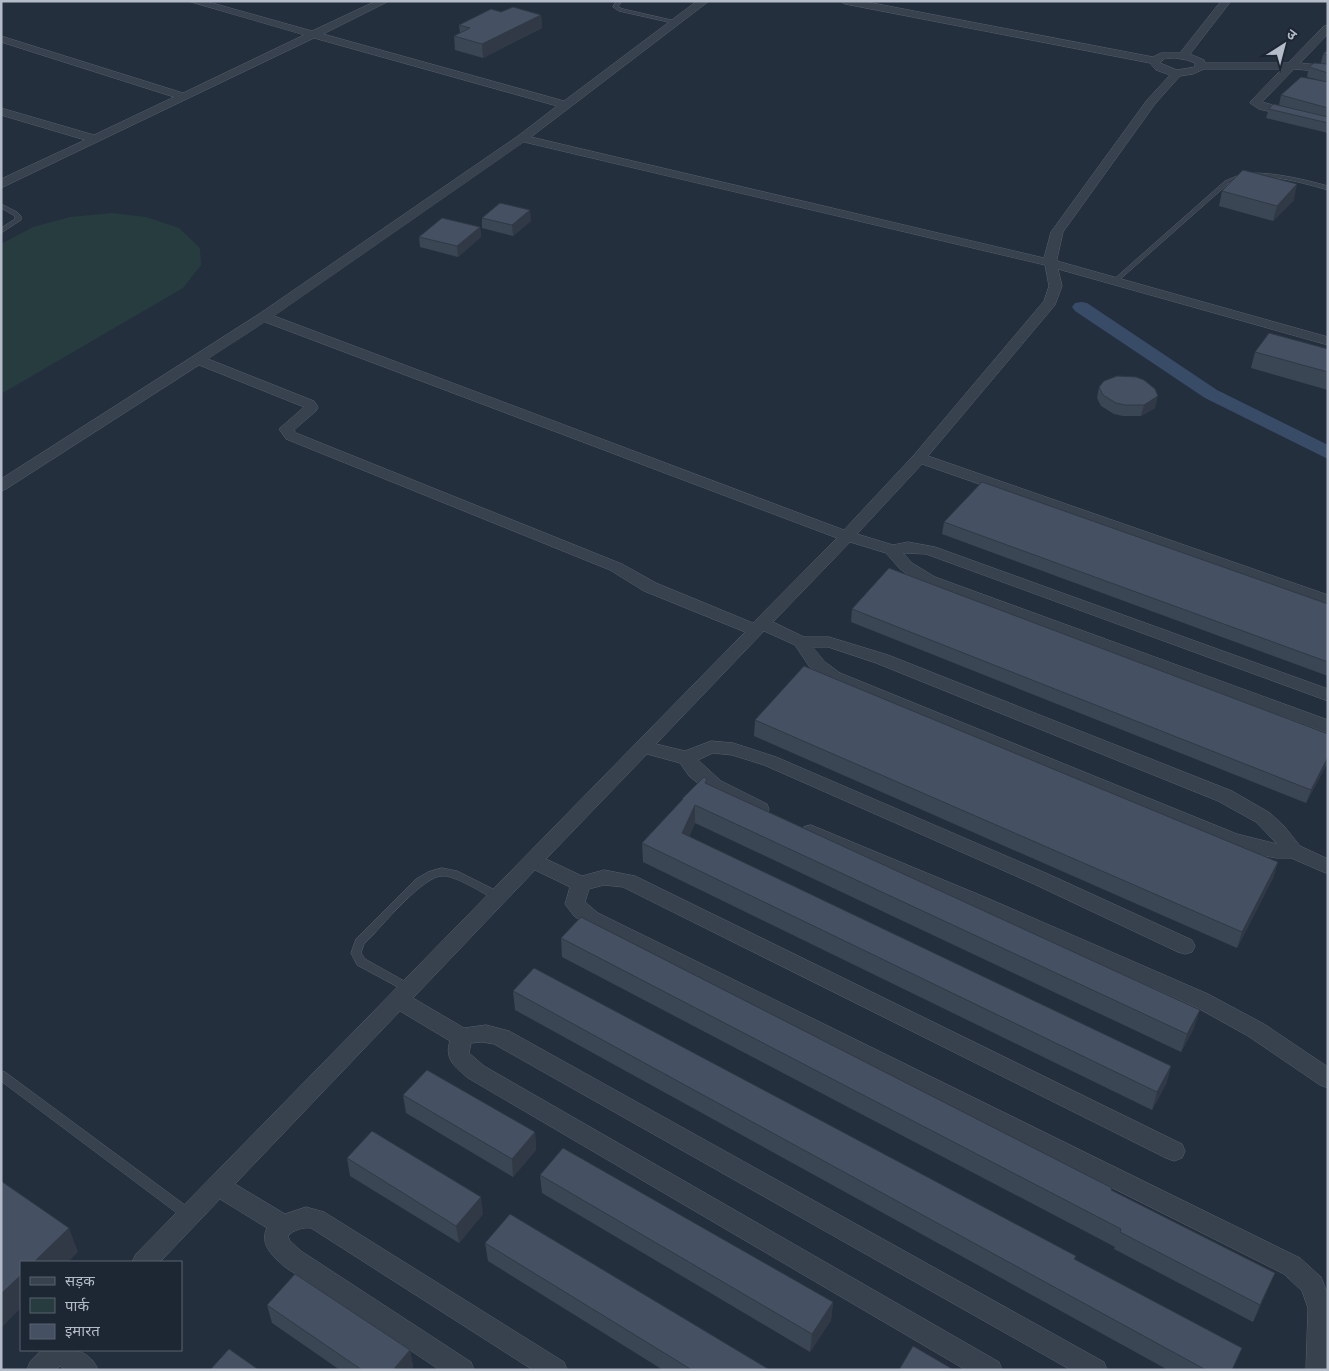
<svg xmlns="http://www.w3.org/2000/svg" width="1329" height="1371" viewBox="0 0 1329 1371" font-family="'Roboto Condensed','Noto Sans Devanagari',sans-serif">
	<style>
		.green { fill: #263c3f }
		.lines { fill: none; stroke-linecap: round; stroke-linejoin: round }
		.canal { fill: #394c67; fill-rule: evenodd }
		.lane-casing { stroke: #565f6c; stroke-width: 1 }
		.street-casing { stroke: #565f6c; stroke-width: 1 }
		.lane { fill: #38414e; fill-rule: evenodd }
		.street { fill: #38414e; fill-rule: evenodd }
		.wall { fill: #3b4654 }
		.shaded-wall { fill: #303945 }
		.building { fill: #455162; stroke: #303945 }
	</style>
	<rect width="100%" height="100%" fill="#242f3e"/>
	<!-- green -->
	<polygon class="green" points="112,213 146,217 179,228 200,248 201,265 183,288 1,394 1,244 33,227 70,217"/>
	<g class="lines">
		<!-- canal -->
		<polygon class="canal" points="1081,302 1087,303 1217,390 1328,445 1328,459 1205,398 1075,311 1072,307 1075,303"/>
		<defs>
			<g id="lane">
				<polygon points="617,1 622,1 618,7 623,9 680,22 677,24 619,11 613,7"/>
				<path d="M1251,173C1278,173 1302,179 1328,186V190C1295,181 1262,170 1229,183L1117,282H1113V280L1225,181L1237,176Z"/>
				<polygon points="1,204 17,212 21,216 21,220 1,233 1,228 15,219 15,216 1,208"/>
				<path d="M442,868L457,871L503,894L504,897L503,900H495C483,893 455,875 442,876C424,876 385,922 372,936L364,944L361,953L365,959L413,986L414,989L413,992L409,993L357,965L351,953L356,939L416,879L428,872Z"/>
				<polygon points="1,1071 5,1072 193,1211 195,1215 193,1219 189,1220 185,1219 1,1081"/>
			</g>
			<g id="street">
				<path d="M188,1H205L312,31L376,1H389L323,34L564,101L697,1H709L531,137L1044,258L1051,232L1147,100L1170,75L1156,70L1150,63L845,4L840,1H862L1153,57L1161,53H1180L1221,1H1231L1190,54L1204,60L1205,63H1288L1324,26L1328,25V34L1300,63L1328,66V72L1294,69L1262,102L1328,120V126L1259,109L1250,103L1251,101L1282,69H1204L1193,74L1180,76L1155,104L1063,232L1057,259V261L1328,337V345L1058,269L1062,286L1055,305L928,456L1328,595V606L922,464L857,534L893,545L908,542L935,547L1328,689V701L926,554L903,553L912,563L935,577L1328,720V733L923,585L900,569L886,553L850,542L773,622L804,637H829L888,655L1232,791L1270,813L1284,826L1300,846L1328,859V874L1291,858H1276L1251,853L1223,844L828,681L809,666L795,645L764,631L656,744L685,751L711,741L733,743L776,757L1048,874L1192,940L1195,946L1192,952L1185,954L1178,952L1034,884L764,765L732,755L713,753L698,760L721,781L767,804L769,809L767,814L760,816L753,814L707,791L689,776L680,763L647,754L546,859L582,876L604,870L635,876L1182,1144L1185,1151L1182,1158L1174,1161L1166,1158L623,887L604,885L589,889L585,902L598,913L1300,1258L1321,1277L1328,1295V1370H1306L1308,1308L1302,1291L1284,1274L584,923L574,916L565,904L570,887L535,870L413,998L464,1028L486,1025L509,1031L1104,1362L1107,1370H1071L494,1044L482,1042L471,1043L469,1053L484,1066L999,1362L1002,1370H966L468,1078C455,1067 444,1059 450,1041L400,1011L235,1184L285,1214L306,1207L324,1212L564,1362L567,1370H533L311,1228C303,1227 293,1230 288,1236L290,1241L301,1251L471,1362L474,1370H440L285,1267C273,1257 259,1244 267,1228L220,1199L160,1262H132L136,1254L745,632L644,591L610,570L286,439L279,429L304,407L199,365L6,489L1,491V479L259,314L518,136L557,106L314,38L1,188V179L85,140L1,115V108L94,135L174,97L1,42V36L183,93L304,35ZM1175,58L1187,60L1195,63V67L1177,70L1160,63L1164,59ZM524,142L1045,265L1049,286L1044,301L914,455L844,530L274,316ZM265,322L837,538L753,623L656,583L622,564L296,433L294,430L316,411L318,407L314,401L208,359ZM813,647H828L876,663L1218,801L1256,822L1277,844L1237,834L840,673L825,662Z"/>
				<polygon points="811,825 987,898 1208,994 1264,1024 1328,1067 1328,1088 1320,1085 1248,1036 1194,1006 973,908 804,837 801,832 804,827"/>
				<path d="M42,1350C65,1350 88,1345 98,1370H66L60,1366L56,1370H27L30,1362Z"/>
			</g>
		</defs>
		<!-- lane casing -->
		<use href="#lane" class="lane-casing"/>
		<!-- street casing -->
		<use href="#street" class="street-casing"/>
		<!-- lane -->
		<use href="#lane" class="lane"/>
		<!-- street -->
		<use href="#street" class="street"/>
	</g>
	<!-- wall -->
	<g class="wall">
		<polygon points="501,12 541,15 542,28 483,58 455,50 454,36 460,33 459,25"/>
		<polygon points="1328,50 1328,133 1266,118 1269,109 1298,110 1279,105 1281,95 1319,80 1307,77 1309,67 1321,63 1323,54"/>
		<polygon points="1222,191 1294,200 1273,221 1219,206"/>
		<polygon points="482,218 531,221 513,236 482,228"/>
		<polygon points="480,227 481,237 458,257 420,247 419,237"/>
		<polygon points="1328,349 1328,390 1251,368 1255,352"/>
		<polygon points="1099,387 1155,408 1141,416 1123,416 1114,414 1101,406 1097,398"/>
		<polygon points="944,522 1328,604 1328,676 942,534"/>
		<polygon points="852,609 1328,734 1328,762 1306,803 851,622"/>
		<polygon points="755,720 1278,862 1273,878 1237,948 754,736"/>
		<polygon points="707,784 1194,1028 1181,1052 695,823 689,837 1171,1066 1166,1084 1152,1110 643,862 642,843 682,801 682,799"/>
		<polygon points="561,938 1111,1190 1275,1273 1253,1322 1114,1249 1115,1247 562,957"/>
		<polygon points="513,991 1076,1256 1075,1259 1233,1370 1168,1370 515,1010"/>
		<polygon points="403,1095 535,1132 536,1150 513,1177 406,1113"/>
		<polygon points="347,1158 483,1214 459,1243 350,1176"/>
		<polygon points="540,1175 833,1302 831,1320 810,1352 542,1193"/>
		<polygon points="485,1243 770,1370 663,1370 488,1261"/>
		<polygon points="267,1305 410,1350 413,1367 411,1370 340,1370 272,1323"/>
	</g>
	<!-- shaded-wall -->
	<g class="shaded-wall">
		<polygon points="541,15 542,28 483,58 482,44"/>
		<polygon points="1297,184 1294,200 1273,221 1277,206"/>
		<polygon points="530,210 531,221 513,236 512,225"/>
		<polygon points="480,227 481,237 458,257 457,246"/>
		<polygon points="1158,396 1155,408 1141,416 1144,405"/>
		<polygon points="1328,757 1328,762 1306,803 1311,790"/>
		<polygon points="695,805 695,823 682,852 682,833"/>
		<polygon points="1278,862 1273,878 1237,948 1242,932"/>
		<polygon points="1200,1010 1194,1028 1181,1052 1187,1034"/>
		<polygon points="1171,1066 1166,1084 1152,1110 1157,1092"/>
		<polygon points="535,1132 536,1150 513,1177 512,1159"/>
		<polygon points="481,1197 483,1214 459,1243 456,1226"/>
		<polygon points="69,1228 78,1252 68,1262 34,1262"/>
		<polygon points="1275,1273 1267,1291 1253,1322 1260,1305"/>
		<polygon points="21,1275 21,1308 1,1328 1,1294"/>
		<polygon points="833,1302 831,1320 810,1352 812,1334"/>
		<polygon points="410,1350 413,1367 411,1370 393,1370"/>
	</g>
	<!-- building -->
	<g class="building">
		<polygon points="513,7 541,15 482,44 454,36 470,28 459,25 491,9 501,12"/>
		<polygon points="1328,50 1328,55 1323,54"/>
		<polygon points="1314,63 1328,64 1328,73 1309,67"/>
		<polygon points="1301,77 1328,82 1328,108 1281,95"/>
		<polygon points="1273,104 1328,117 1328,123 1269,109"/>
		<polygon points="1243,170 1297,184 1277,206 1222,191"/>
		<polygon points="500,203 530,210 512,225 482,218"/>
		<polygon points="442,218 480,227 457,246 419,237"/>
		<polygon points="1269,333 1328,349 1328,372 1255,352"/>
		<polygon points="1117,376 1136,377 1144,380 1155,389 1158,396 1144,405 1125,405 1116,403 1103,395 1099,387 1104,381"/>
		<polygon points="982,482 1328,604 1328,662 944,522"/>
		<polygon points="889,568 1328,734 1328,757 1311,790 852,609"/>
		<polygon points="804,666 1278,862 1242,932 755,720"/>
		<polygon points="704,777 707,779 705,783 1200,1010 1187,1034 695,805 682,833 1171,1066 1157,1092 642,843 683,799 682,799"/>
		<polygon points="581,917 1112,1188 1111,1190 1275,1273 1260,1305 1120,1232 1121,1229 561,938"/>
		<polygon points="534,968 1076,1256 1074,1259 1242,1348 1232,1370 1206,1370 513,991"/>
		<polygon points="427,1070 535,1132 512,1159 403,1095"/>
		<polygon points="372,1131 481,1197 456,1226 347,1158"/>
		<polygon points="563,1148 833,1302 812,1334 540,1175"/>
		<polygon points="1,1181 69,1228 34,1262 21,1262 21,1275 1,1294"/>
		<polygon points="510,1214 770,1370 692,1370 485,1243"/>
		<polygon points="295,1274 410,1350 393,1370 362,1370 267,1305"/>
		<polygon points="913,1346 954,1370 899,1370"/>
		<polygon points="229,1349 259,1370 210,1370"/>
	</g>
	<!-- border -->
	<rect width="1329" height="1371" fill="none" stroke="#b4bcc9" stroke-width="5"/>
	<!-- legend -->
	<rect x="20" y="1261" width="162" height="90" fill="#1d2633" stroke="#59626f"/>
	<rect x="30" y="1277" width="25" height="8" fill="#38414e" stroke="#59626f"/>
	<text x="65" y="1286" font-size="15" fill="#b4bcc9">सड़क</text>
	<rect x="30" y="1298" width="25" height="15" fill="#263c3f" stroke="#59626f"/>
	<text x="65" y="1311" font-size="15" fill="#b4bcc9">पार्क</text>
	<rect x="30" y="1324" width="25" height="15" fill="#455162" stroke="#59626f"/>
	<text x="65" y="1336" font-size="15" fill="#b4bcc9">इमारत</text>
	<!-- north arrow -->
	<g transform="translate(1284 45) rotate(36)" stroke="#1d2633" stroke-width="4" paint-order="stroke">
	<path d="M0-4L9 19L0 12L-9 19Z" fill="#b4bcc9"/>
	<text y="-8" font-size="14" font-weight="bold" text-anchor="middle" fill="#b4bcc9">उ</text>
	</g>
</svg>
